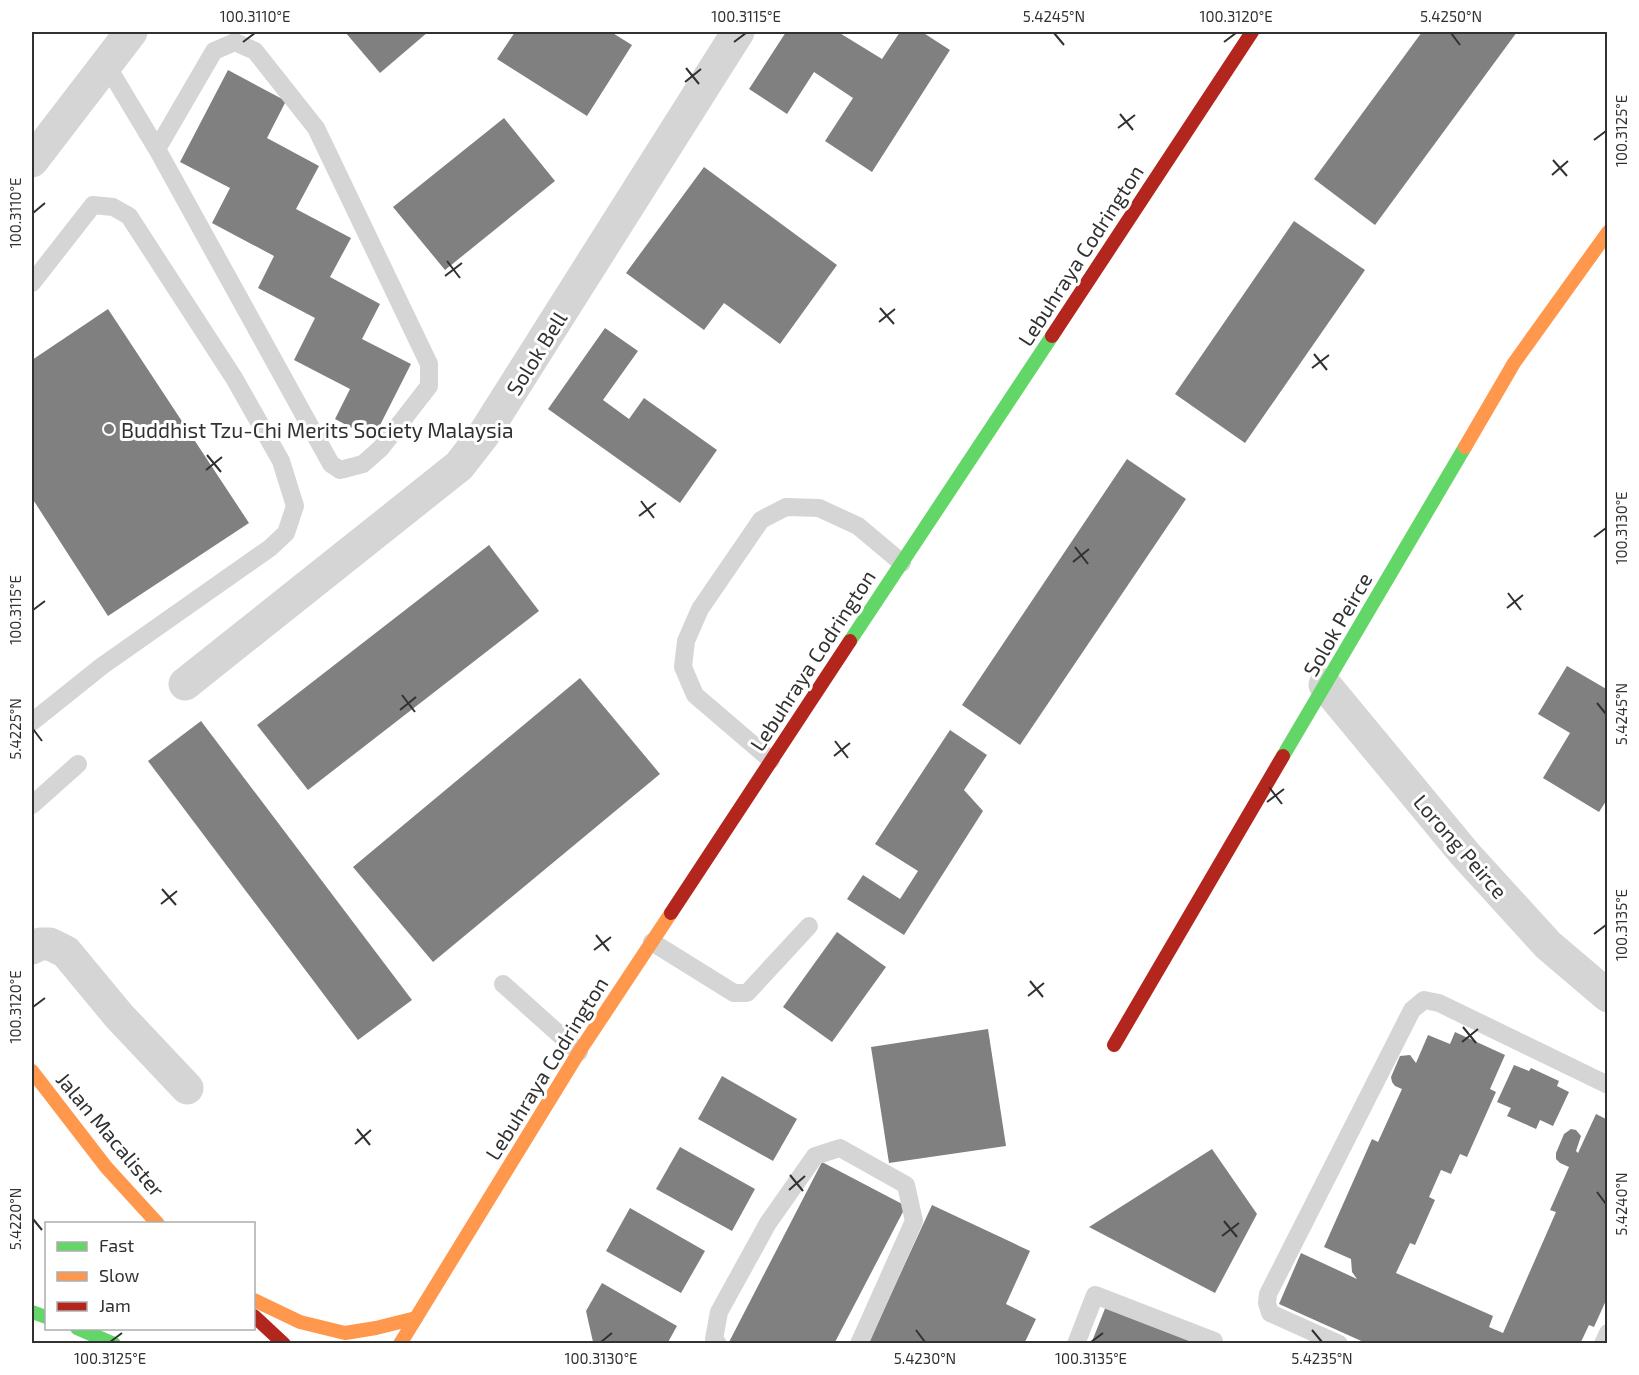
<svg xmlns="http://www.w3.org/2000/svg" width="1639" height="1375" viewBox="0 0 1639 1375" font-family="'Exo 2',sans-serif">
	<style>
		.building { fill: #808080 }
		.lines { fill: none; stroke-linecap: round; stroke-linejoin: round }
		.lane { stroke: #d5d5d5; stroke-width: 18 }
		.street { stroke: #d5d5d5; stroke-width: 33 }
		.fast { stroke: #63d668; stroke-width: 14 }
		.slow { stroke: #ff974d; stroke-width: 14 }
		.jam { stroke: #b3261e; stroke-width: 14 }
		.ticks { fill: none; stroke: #313131; stroke-width: 2 }
		.poi-dot { fill: #797979; stroke: #fff; stroke-width: 2 }
		.labels { text-anchor: middle; dominant-baseline: central; stroke-width: 6; stroke-linejoin: round; paint-order: stroke }
		.street-label { font-size: 21px; fill: #313131; stroke: #fff }
		.poi-label { font-size: 21px; fill: #313131; stroke: #fff; text-anchor: start }
		.neatline { fill: none; stroke: #313131; stroke-width: 2 }
		.ticks-label { font-size: 15px; text-anchor: middle; fill: #313131 }
	</style>
	<rect width="100%" height="100%" fill="#fff"/>
	<!-- building -->
	<g class="building">
		<polygon points="345,32 428,32 380,73"/>
		<polygon points="515,32 611,32 632,45 587,116 497,59"/>
		<polygon points="786,32 838,32 882,59 900,32 922,32 950,50 872,172 825,141 853,98 814,72 787,114 749,89"/>
		<polygon points="1422,32 1517,32 1375,225 1314,179"/>
		<polygon points="228,70 286,101 267,138 319,166 296,209 351,238 330,277 380,304 362,339 411,364 373,439 335,419 350,389 294,360 315,318 258,288 274,256 212,223 230,188 180,162"/>
		<polygon points="504,118 555,181 445,270 393,207"/>
		<polygon points="704,167 837,265 780,344 724,303 704,330 626,273"/>
		<polygon points="1294,221 1365,270 1245,443 1175,394"/>
		<polygon points="108,309 249,523 108,616 32,498 32,360"/>
		<polygon points="605,328 638,351 603,400 629,419 644,398 717,450 680,503 548,409"/>
		<polygon points="1127,459 1186,499 1020,745 962,705"/>
		<polygon points="489,545 539,611 308,790 257,725"/>
		<polygon points="1567,666 1608,690 1608,798 1599,812 1543,778 1570,733 1538,714"/>
		<polygon points="580,678 660,774 433,962 353,867"/>
		<polygon points="201,721 412,1000 358,1040 148,761"/>
		<polygon points="950,730 987,755 964,790 983,811 904,935 847,899 863,875 900,899 918,871 875,844"/>
		<polygon points="837,932 886,967 832,1042 783,1007"/>
		<polygon points="988,1029 1006,1146 889,1163 871,1047"/>
		<polygon points="1455,1032 1505,1055 1490,1089 1496,1092 1467,1157 1460,1154 1451,1174 1441,1170 1429,1197 1435,1200 1415,1245 1410,1243 1396,1273 1493,1316 1489,1327 1503,1333 1556,1212 1550,1210 1569,1167 1560,1163 1556,1159 1556,1153 1564,1134 1571,1129 1576,1130 1581,1136 1576,1151 1578,1153 1596,1114 1608,1120 1608,1296 1594,1327 1589,1325 1580,1344 1368,1344 1279,1304 1301,1253 1357,1279 1352,1272 1351,1259 1324,1247 1372,1139 1378,1142 1402,1089 1395,1086 1392,1082 1391,1077 1400,1056 1410,1055 1416,1063 1428,1035 1450,1044"/>
		<polygon points="1514,1065 1529,1071 1531,1068 1559,1081 1557,1086 1569,1092 1553,1126 1540,1120 1536,1129 1507,1116 1511,1108 1497,1102"/>
		<polygon points="722,1076 797,1119 773,1161 698,1119"/>
		<polygon points="680,1147 755,1189 732,1231 656,1189"/>
		<polygon points="1212,1149 1257,1214 1215,1293 1089,1227"/>
		<polygon points="822,1162 906,1206 834,1344 728,1344"/>
		<polygon points="932,1205 1030,1251 1006,1304 1036,1319 1024,1344 868,1344"/>
		<polygon points="630,1208 705,1251 681,1293 606,1251"/>
		<polygon points="602,1283 677,1326 667,1344 596,1344 593,1342 586,1311"/>
		<polygon points="1106,1306 1200,1344 1091,1344"/>
	</g>
	<g class="lines">
		<!-- lane -->
		<g class="lane">
			<polyline points="106,64 157,149 331,464 340,470 363,464 381,448 429,386 429,364 316,128 255,51 235,42 214,51 157,149"/>
			<polyline points="32,283 93,205 113,207 129,216 234,378 281,461 295,506 286,533 270,548 102,666 32,722"/>
			<polyline points="771,760 695,695 683,667 686,641 700,609 761,520 786,507 819,508 858,526 902,563"/>
			<polyline points="32,805 78,764"/>
			<polyline points="652,942 734,993 747,993 809,926"/>
			<polyline points="503,984 579,1052"/>
			<polyline points="718,1344 714,1339 719,1312 768,1223 815,1156 840,1148 906,1185 914,1221 859,1344"/>
			<polyline points="1076,1344 1095,1295 1214,1341 1213,1344"/>
			<polyline points="1339,1344 1270,1313 1267,1303 1268,1294 1412,1010 1424,1000 1439,1003 1608,1085"/>
			<polyline points="1603,1344 1608,1333"/>
		</g>
		<!-- street -->
		<g class="street">
			<polyline points="32,161 131,32"/>
			<polyline points="185,684 459,466 484,434 738,32"/>
			<polyline points="1325,685 1465,854 1548,945 1608,996"/>
			<polyline points="32,948 40,944 50,944 66,952 119,1016 187,1088"/>
		</g>
		<!-- fast -->
		<g class="fast">
			<polyline points="850,641 1052,336"/>
			<polyline points="1283,756 1465,447"/>
			<polyline points="32,1312 46,1317"/>
			<polyline points="77,1328 114,1344"/>
		</g>
		<!-- slow -->
		<g class="slow">
			<polyline points="1465,447 1514,363 1608,232"/>
			<polyline points="32,1071 106,1167 158,1224"/>
			<polyline points="254,1300 300,1322 345,1333 376,1328 416,1318"/>
			<polyline points="400,1344 579,1052 671,913"/>
		</g>
		<!-- jam -->
		<g class="jam">
			<polyline points="1052,336 1252,32"/>
			<polyline points="671,913 850,641"/>
			<polyline points="1114,1045 1283,756"/>
			<polyline points="254,1316 284,1344"/>
		</g>
	</g>
	<!-- ticks -->
	<path class="ticks" d="M1054,33L1064,45M1451,33L1460,45M243,42L255,33M734,42L746,33M1224,42L1236,33M686,68L699,84M685,82L701,69M1120,114L1133,130M1118,128L1135,115M1594,140L1606,131M1553,160L1567,176M1552,175L1568,161M33,213L45,203M447,261L460,278M445,276L462,263M880,308L894,324M879,322L895,309M1314,354L1327,370M1312,368L1329,355M207,455L221,472M206,470L222,457M641,501L654,518M639,516L656,503M1594,537L1606,528M1075,547L1088,564M1073,562L1089,549M1508,593L1521,610M1507,608L1523,595M33,610L45,601M402,695L415,712M1597,703L1606,714M400,710L416,697M33,729L42,741M835,741L848,758M834,756L850,743M1269,787L1282,804M1267,802L1284,789M162,889L176,905M161,904L177,891M1594,934L1606,925M596,935L609,951M594,950L611,937M1030,981L1043,997M1028,996L1044,983M33,1007L45,998M1463,1027L1476,1043M1462,1042L1478,1029M357,1129L370,1145M355,1144L371,1130M790,1175L803,1191M789,1190L805,1176M1597,1192L1606,1204M33,1219L42,1230M1224,1221L1237,1237M1222,1236L1239,1223M916,1330L925,1342M1312,1330L1322,1342M110,1342L122,1333M601,1342L612,1333M1091,1342L1103,1333"/>
	<!-- markers -->
	<circle class="poi-dot" cx="109" cy="429" r="6"/>
	<g class="labels">
		<!-- street labels -->
		<g class="street-label">
			<text transform="translate(1080 255) rotate(-57)">Lebuhraya Codrington</text>
			<text transform="translate(536 353) rotate(-58)">Solok Bell</text>
			<text transform="translate(1337 624) rotate(-60)">Solok Peirce</text>
			<text transform="translate(812 660) rotate(-57)">Lebuhraya Codrington</text>
			<text transform="translate(1461 846) rotate(49)">Lorong Peirce</text>
			<text transform="translate(546 1068) rotate(-58)">Lebuhraya Codrington</text>
			<text transform="translate(111 1134) rotate(50)">Jalan Macalister</text>
		</g>
		<!-- poi labels -->
		<g class="poi-label">
			<text x="121" y="429">Buddhist Tzu-Chi Merits Society Malaysia</text>
		</g>
	</g>
	<!-- border -->
	<rect width="1639" height="1375" fill="none" stroke="#ffffff" stroke-width="66"/>
	<!-- legend -->
	<rect x="45" y="1222" width="210" height="108" fill="#ffffff" stroke="#adadad" stroke-width="1.5"/>
	<rect x="57" y="1242" width="30" height="9" fill="#63d668" stroke="#adadad" stroke-width="1.5"/>
	<text x="99" y="1252" font-size="18" fill="#313131">Fast</text>
	<rect x="57" y="1272" width="30" height="9" fill="#ff974d" stroke="#adadad" stroke-width="1.5"/>
	<text x="99" y="1282" font-size="18" fill="#313131">Slow</text>
	<rect x="57" y="1302" width="30" height="9" fill="#b3261e" stroke="#adadad" stroke-width="1.5"/>
	<text x="99" y="1312" font-size="18" fill="#313131">Jam</text>
	<rect x="33" y="33" width="1573" height="1309" class="neatline"/>
	<g class="ticks-label">
		<text x="255" y="22">100.3110°E</text>
		<text x="746" y="22">100.3115°E</text>
		<text x="1054" y="22">5.4245°N</text>
		<text x="1236" y="22">100.3120°E</text>
		<text x="1451" y="22">5.4250°N</text>
		<text transform="translate(1622 131) rotate(-90)" y="5">100.3125°E</text>
		<text transform="translate(16 213) rotate(-90)" y="5">100.3110°E</text>
		<text transform="translate(1622 528) rotate(-90)" y="5">100.3130°E</text>
		<text transform="translate(16 610) rotate(-90)" y="5">100.3115°E</text>
		<text transform="translate(1622 714) rotate(-90)" y="5">5.4245°N</text>
		<text transform="translate(16 729) rotate(-90)" y="5">5.4225°N</text>
		<text transform="translate(1622 925) rotate(-90)" y="5">100.3135°E</text>
		<text transform="translate(16 1007) rotate(-90)" y="5">100.3120°E</text>
		<text transform="translate(1622 1204) rotate(-90)" y="5">5.4240°N</text>
		<text transform="translate(16 1219) rotate(-90)" y="5">5.4220°N</text>
		<text x="110" y="1364">100.3125°E</text>
		<text x="601" y="1364">100.3130°E</text>
		<text x="925" y="1364">5.4230°N</text>
		<text x="1091" y="1364">100.3135°E</text>
		<text x="1322" y="1364">5.4235°N</text>
	</g>
</svg>
